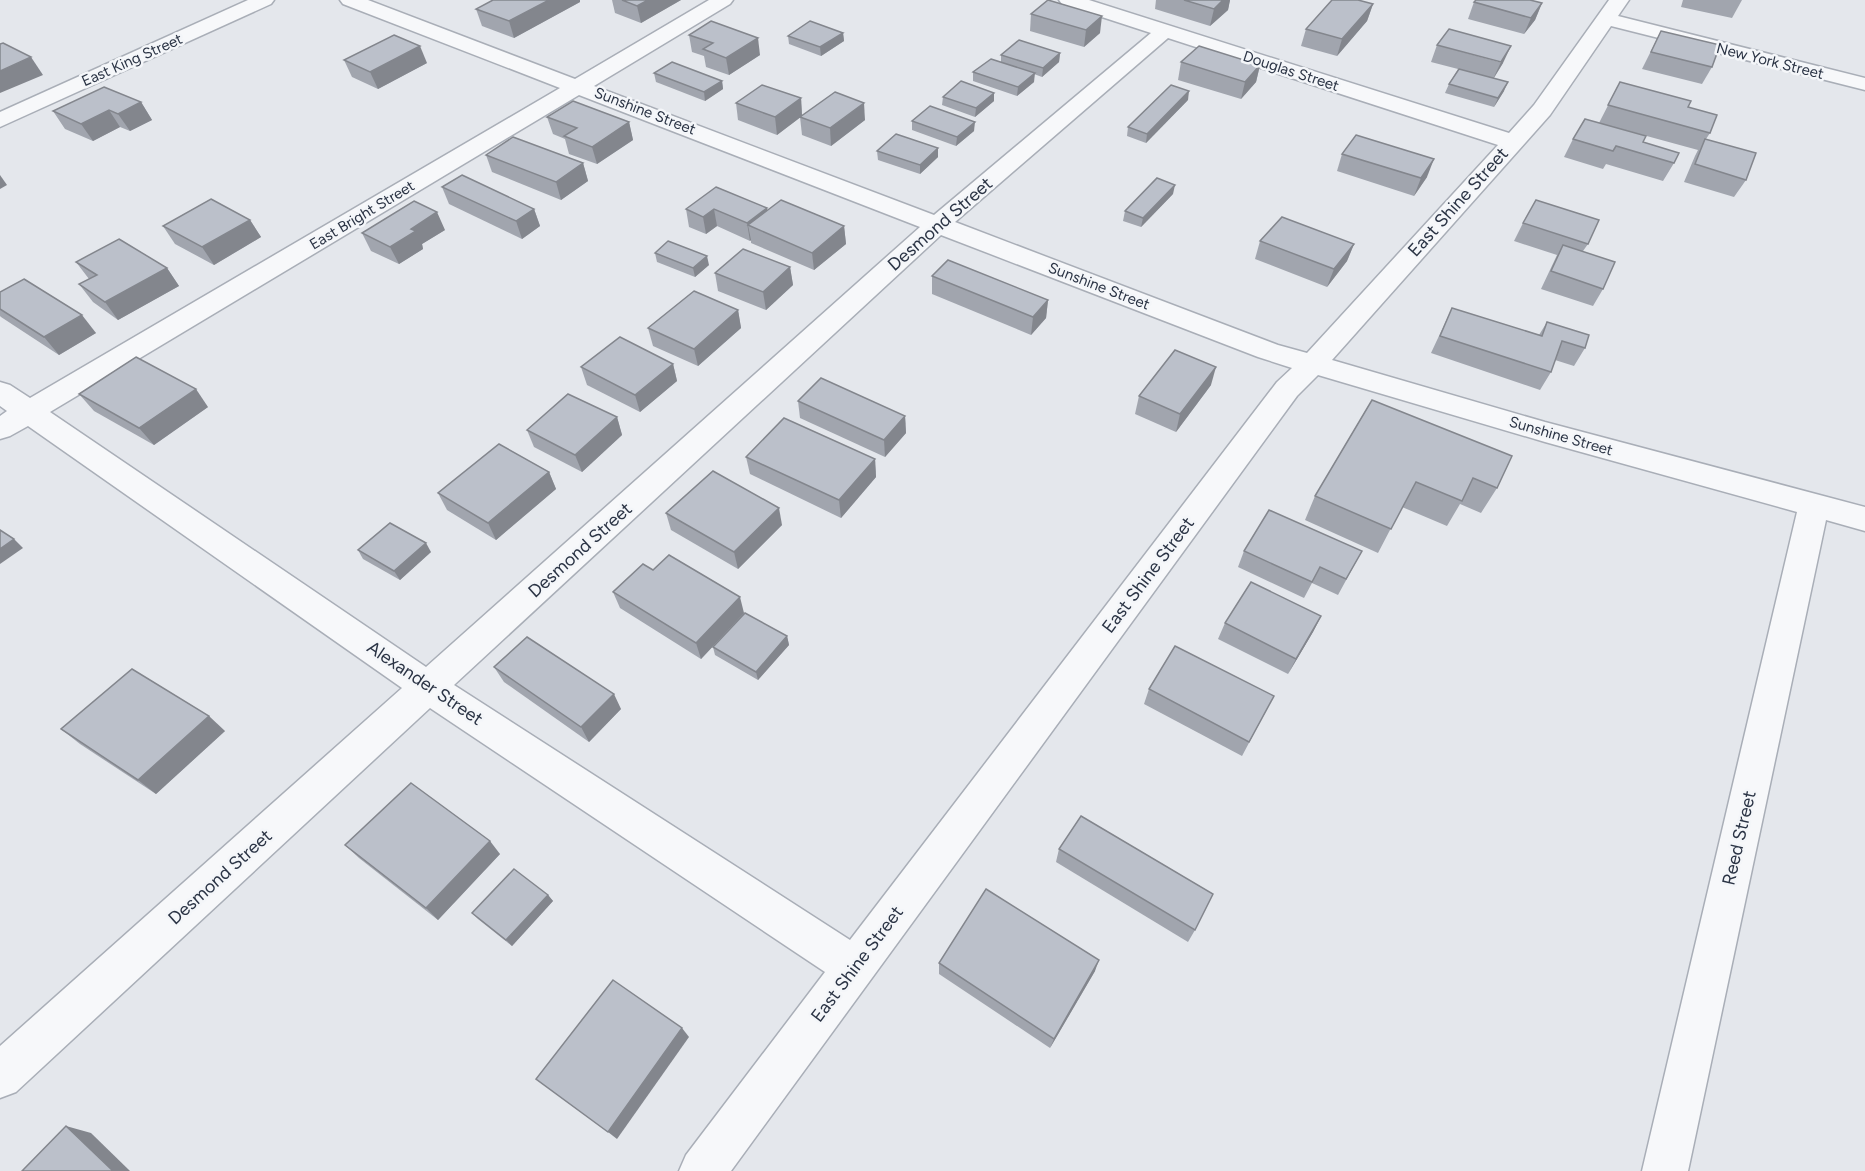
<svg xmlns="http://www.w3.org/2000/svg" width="1865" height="1171" viewBox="0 0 1865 1171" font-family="Figtree,sans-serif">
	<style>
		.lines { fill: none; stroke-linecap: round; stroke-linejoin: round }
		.minor-casing { stroke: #a9aeb7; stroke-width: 3 }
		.minor { fill: #f7f8fa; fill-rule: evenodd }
		.wall { fill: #a1a5ae }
		.shaded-wall { fill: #83868d }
		.building { fill: #bbc0ca; stroke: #83868d; stroke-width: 1.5 }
		.labels { text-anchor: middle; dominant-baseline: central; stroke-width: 5; stroke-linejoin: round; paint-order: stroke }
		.far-street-label { font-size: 15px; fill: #2b3445; stroke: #f4f6f9 }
		.street-label { font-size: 18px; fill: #2b3445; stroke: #f4f6f9 }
	</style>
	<rect width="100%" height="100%" fill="#e4e7ec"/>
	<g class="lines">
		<defs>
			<g id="minor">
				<polygon points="248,0 274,0 271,4 0,127 0,112"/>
				<path d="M340,0H368L575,79L709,0H733L730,4L594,86L934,215L1151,33L1062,4L1059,0H1089L1509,133L1534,105L1609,0H1629L1618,16L1865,78V90L1611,26L1550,115L1332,360L1545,422L1865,507V531L1826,520L1688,1171H1642L1797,512L1545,442L1318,375L1297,396L731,1171H679L686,1155L825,972L430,708L16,1092L0,1098V1046L402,688L28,426L10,436L0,439V416L7,411L0,406V382L10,385L30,398L560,88L343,4ZM1168,38L1498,145L1307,353L1278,345L955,222ZM579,95L920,227L426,667L50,412ZM941,235L1258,357L1292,368L1277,382L850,940L454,685Z"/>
			</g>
		</defs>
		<!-- minor casing -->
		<use href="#minor" class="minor-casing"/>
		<!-- minor -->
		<use href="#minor" class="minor"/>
	</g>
	<!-- wall -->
	<g class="wall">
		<polygon points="612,0 681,0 641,23 615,13"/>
		<polygon points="1156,0 1230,0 1228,10 1210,26 1155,9"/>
		<polygon points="1683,0 1742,0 1732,18 1681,7"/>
		<polygon points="580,2 514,38 482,26 476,9"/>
		<polygon points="1474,2 1542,3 1535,20 1524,34 1468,19"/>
		<polygon points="1373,4 1367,21 1337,56 1301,46 1306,29"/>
		<polygon points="1031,14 1100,33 1084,47 1030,31"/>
		<polygon points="1661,31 1712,67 1702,84 1642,69"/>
		<polygon points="843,33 844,41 821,56 789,44 788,36"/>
		<polygon points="689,35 760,55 729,75 706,67 704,56 692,52"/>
		<polygon points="1437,45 1503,63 1494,78 1504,91 1494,107 1445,93 1449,84 1458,69 1431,62"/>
		<polygon points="1060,53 1059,62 1042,77 1034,74 1034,82 1017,96 973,81 973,72 1001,62 1001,55"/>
		<polygon points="344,60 427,63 378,89 352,77"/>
		<polygon points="1181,62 1260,65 1256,82 1241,99 1178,80"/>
		<polygon points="654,73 722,81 723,89 705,101 656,82"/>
		<polygon points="1620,82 1688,107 1710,133 1706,139 1746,180 1734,197 1684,182 1695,156 1698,150 1599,123"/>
		<polygon points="994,93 994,101 975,117 942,105 943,97"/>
		<polygon points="801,98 802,116 777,135 738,120 736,103"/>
		<polygon points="1188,100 1146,143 1127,136 1128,127"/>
		<polygon points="141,102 152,120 130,131 120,127 93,141 65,129 53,111"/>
		<polygon points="547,117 629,122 633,140 597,164 569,154 565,139 553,134"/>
		<polygon points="800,117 865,120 831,146 802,135"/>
		<polygon points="912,121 974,131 956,146 912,130"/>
		<polygon points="1573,139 1643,142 1674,163 1663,181 1606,164 1603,169 1564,157"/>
		<polygon points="938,148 938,157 920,174 878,160 877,151"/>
		<polygon points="1342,154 1427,177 1414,196 1337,171"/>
		<polygon points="486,155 583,163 588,181 561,200 492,172"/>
		<polygon points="442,187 534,209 540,226 522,239 449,204"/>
		<polygon points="1173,194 1141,227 1123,221 1125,211"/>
		<polygon points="767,208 767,211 844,226 846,244 814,270 751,243 751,240 750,241 717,226 706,234 689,227 686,209"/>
		<polygon points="250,220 261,237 214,265 175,244 163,226"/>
		<polygon points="1523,223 1588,244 1583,251 1603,289 1593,306 1541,289 1557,255 1514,241"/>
		<polygon points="445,230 422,244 423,249 399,264 371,251 362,233"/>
		<polygon points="1260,241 1354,244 1347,261 1327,287 1255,259"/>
		<polygon points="655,253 709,265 695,277 657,262"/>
		<polygon points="76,262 167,268 179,286 118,320 93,302 79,284 89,279"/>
		<polygon points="790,267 793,285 766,310 718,291 715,273"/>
		<polygon points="932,276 1048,300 1046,318 1031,335 932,294"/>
		<polygon points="0,292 96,333 59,355 1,317 0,316"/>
		<polygon points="1452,308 1539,335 1547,322 1585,348 1574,366 1555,360 1551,372 1540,390 1431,353"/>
		<polygon points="738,310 741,328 698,366 653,346 648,328"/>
		<polygon points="673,364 677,381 640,412 587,385 581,367"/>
		<polygon points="1211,385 1176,432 1135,414 1139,396"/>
		<polygon points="79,394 208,407 154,445 94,411"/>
		<polygon points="1372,400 1497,488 1481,513 1460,504 1447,526 1402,507 1378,553 1305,520 1315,496"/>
		<polygon points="798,401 905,416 906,433 885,457 800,418"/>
		<polygon points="617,417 622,435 582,472 534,447 527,430"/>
		<polygon points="746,457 875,459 876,477 841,518 750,474"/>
		<polygon points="549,472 556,489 496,540 447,510 438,493"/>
		<polygon points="666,513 782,525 738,569 671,530"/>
		<polygon points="358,550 431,552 400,580 363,559"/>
		<polygon points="1244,551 1362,551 1338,595 1312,583 1304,598 1238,567"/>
		<polygon points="653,570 744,613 787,636 789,645 758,680 715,655 713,647 738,620 701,659 620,608 613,592"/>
		<polygon points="1321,616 1313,632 1288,674 1218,639 1225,623"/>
		<polygon points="494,667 621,709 589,742 504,682"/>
		<polygon points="1149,689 1266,711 1242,756 1144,704"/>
		<polygon points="61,729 225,731 156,794 80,744"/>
		<polygon points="345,845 500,854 438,920 359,858"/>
		<polygon points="1059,849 1195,930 1188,942 1056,862"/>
		<polygon points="548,895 553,901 512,946 478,919 472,913"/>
		<polygon points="939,963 1095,971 1050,1048 939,974"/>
	</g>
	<!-- shaded-wall -->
	<g class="shaded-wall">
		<polygon points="549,0 580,0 580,2 514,38 509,21"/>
		<polygon points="648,0 681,0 641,23 637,6"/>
		<polygon points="1223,0 1230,0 1228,10 1210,26 1214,9"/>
		<polygon points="1542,3 1535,20 1524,34 1531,18"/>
		<polygon points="1373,4 1367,21 1337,56 1342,39"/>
		<polygon points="1102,16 1100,33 1084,47 1086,30"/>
		<polygon points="843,33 844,41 821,56 820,47"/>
		<polygon points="758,38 760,55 729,75 726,58"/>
		<polygon points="420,46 427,63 378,89 370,72"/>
		<polygon points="1511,46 1503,63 1493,79 1501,62"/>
		<polygon points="1060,53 1059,62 1042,77 1043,68"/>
		<polygon points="31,57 43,75 0,93 0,71"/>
		<polygon points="1260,65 1256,82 1241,99 1245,82"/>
		<polygon points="1035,73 1034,82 1017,96 1018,87"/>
		<polygon points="722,81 723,89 705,101 704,92"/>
		<polygon points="1508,82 1504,91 1494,107 1498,98"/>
		<polygon points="1189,91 1188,100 1146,143 1147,134"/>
		<polygon points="994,93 994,101 975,117 976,108"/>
		<polygon points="801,98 802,116 777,135 775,117"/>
		<polygon points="141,102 152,120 130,131 118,114"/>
		<polygon points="864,103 865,120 831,146 830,128"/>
		<polygon points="109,110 120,127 93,141 81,124"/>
		<polygon points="629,122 633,140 597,164 592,147"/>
		<polygon points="975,122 974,131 956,146 957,137"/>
		<polygon points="938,148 938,157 920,174 920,165"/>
		<polygon points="1434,159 1427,177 1414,196 1421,178"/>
		<polygon points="583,163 588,181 561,200 556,182"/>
		<polygon points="0,175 7,185 0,189"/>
		<polygon points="1175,185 1173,194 1141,227 1143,218"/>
		<polygon points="767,208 769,226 748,225 751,240 750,241 747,223"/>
		<polygon points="534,209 540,226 522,239 516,221"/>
		<polygon points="714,209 717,226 706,234 703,217"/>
		<polygon points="437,212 445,230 422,244 423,249 399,264 390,247 411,229"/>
		<polygon points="250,220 261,237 214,265 202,247"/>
		<polygon points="844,226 846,244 814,270 812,253"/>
		<polygon points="1354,244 1347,261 1327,287 1334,269"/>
		<polygon points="707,256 709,265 695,277 693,268"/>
		<polygon points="790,267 793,285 766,310 763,292"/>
		<polygon points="167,268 179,286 118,320 105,302"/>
		<polygon points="1048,300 1046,318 1031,335 1033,317"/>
		<polygon points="738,310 741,328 698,366 694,349"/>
		<polygon points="82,315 96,333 59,355 44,337"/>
		<polygon points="673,364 677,381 640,412 635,395"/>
		<polygon points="1216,367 1211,385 1176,432 1180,414"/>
		<polygon points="196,389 208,407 154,445 139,428"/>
		<polygon points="905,416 906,433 885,457 884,440"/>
		<polygon points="617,417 622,435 582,472 575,455"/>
		<polygon points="875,459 876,477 841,518 839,500"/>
		<polygon points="549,472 556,489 496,540 488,523"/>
		<polygon points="779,508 782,525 738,569 734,552"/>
		<polygon points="14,539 23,548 0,564 0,549"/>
		<polygon points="426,543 431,552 400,580 394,571"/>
		<polygon points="740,597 744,613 701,659 696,643"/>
		<polygon points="1321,616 1313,632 1288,674 1296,659"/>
		<polygon points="787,636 789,645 758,680 756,672"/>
		<polygon points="614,694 621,709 589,742 581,727"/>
		<polygon points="209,716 225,731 156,794 138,780"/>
		<polygon points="490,841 500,854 438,920 426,908"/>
		<polygon points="548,895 553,901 512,946 506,940"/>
		<polygon points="1099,960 1095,971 1050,1048 1054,1039"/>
		<polygon points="682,1028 689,1037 617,1139 608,1132"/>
		<polygon points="66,1126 91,1133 130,1171 113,1171"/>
	</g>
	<!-- building -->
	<g class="building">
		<polygon points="493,0 549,0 509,21 476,9"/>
		<polygon points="622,0 648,0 637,6"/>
		<polygon points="1048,0 1102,16 1086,30 1031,14"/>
		<polygon points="1184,0 1223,0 1214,9"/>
		<polygon points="1332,0 1358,0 1373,4 1342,39 1306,29"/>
		<polygon points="1476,0 1530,0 1542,3 1531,18 1474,2"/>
		<polygon points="711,21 758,38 726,58 703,49 713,43 689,35"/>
		<polygon points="810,21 843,33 820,47 788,36"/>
		<polygon points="1449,29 1511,46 1501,62 1437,45"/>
		<polygon points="1661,31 1720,45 1712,67 1651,52"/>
		<polygon points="394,35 420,46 370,72 344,60"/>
		<polygon points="1019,40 1060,53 1043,68 1001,55"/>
		<polygon points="3,43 31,57 0,71 0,44"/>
		<polygon points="1199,46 1260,65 1245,82 1181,62"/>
		<polygon points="991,59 1035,73 1018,87 973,72"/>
		<polygon points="672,62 722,81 704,92 654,73"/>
		<polygon points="1459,69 1508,82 1498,98 1449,84"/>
		<polygon points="961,81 994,93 976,108 943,97"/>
		<polygon points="1620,82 1691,101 1688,107 1717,115 1710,133 1608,105"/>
		<polygon points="762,85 801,98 775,117 736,103"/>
		<polygon points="1171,85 1189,91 1147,134 1128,127"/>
		<polygon points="104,87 141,102 118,114 109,110 81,124 53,111"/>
		<polygon points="835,92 864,103 830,128 800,117"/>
		<polygon points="573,101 629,122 592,147 564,136 577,128 547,117"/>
		<polygon points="930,106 975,122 957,137 912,121"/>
		<polygon points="1585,119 1646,136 1643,142 1679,153 1674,163 1616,146 1613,151 1573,139"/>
		<polygon points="896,134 938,148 920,165 877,151"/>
		<polygon points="1356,135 1434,159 1421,178 1342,154"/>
		<polygon points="513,137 583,163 556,182 486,155"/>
		<polygon points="1705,139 1756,153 1746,180 1695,164"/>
		<polygon points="462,175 534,209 516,221 442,187"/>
		<polygon points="1157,178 1175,185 1143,218 1125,211"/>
		<polygon points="716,187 767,208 747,223 714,209 703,217 686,209"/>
		<polygon points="211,199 250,220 202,247 163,226"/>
		<polygon points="781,200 844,226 812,253 748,225"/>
		<polygon points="1536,200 1599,220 1588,244 1523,223"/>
		<polygon points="414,201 437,212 411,229 416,231 390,247 362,233"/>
		<polygon points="1282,217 1354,244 1334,269 1260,241"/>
		<polygon points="119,239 167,268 105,302 79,284 97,275 76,262"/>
		<polygon points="668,241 707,256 693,268 655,253"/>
		<polygon points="1563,245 1615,262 1603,289 1551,271"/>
		<polygon points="743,249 790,267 763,292 715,273"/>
		<polygon points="948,260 1048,300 1033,317 932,276"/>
		<polygon points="24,279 82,315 44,337 0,309 0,292"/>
		<polygon points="694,291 738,310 694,349 648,328"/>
		<polygon points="1452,308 1542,336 1547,322 1589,335 1585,348 1562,341 1551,372 1440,336"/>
		<polygon points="620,337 673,364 635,395 581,367"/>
		<polygon points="1175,350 1216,367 1180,414 1139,396"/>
		<polygon points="136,357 196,389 139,428 79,394"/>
		<polygon points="821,378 905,416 884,440 798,401"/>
		<polygon points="568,394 617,417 575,455 527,430"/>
		<polygon points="1372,400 1512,456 1497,488 1473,478 1462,501 1416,482 1391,529 1315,496"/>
		<polygon points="784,418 875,459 839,500 746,457"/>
		<polygon points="499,444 549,472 488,523 438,493"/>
		<polygon points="713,471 779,508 734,552 666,513"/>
		<polygon points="1269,510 1362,551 1346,579 1320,567 1312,582 1244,551"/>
		<polygon points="390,523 426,543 394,571 358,550"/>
		<polygon points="0,530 14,539 0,549"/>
		<polygon points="669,555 740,597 696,643 613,592 643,564 653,570"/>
		<polygon points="1251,582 1321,616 1296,659 1225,623"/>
		<polygon points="745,613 787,636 756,672 713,647"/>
		<polygon points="527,637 614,694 581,727 494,667"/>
		<polygon points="1175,646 1274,696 1249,742 1149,689"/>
		<polygon points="132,669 209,716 138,780 61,729"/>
		<polygon points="411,783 490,841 426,908 345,845"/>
		<polygon points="1081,816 1213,894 1195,930 1059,849"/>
		<polygon points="514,869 548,895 506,940 472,913"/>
		<polygon points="986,889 1099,960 1054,1039 939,963"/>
		<polygon points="613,980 682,1028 608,1132 536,1079"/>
		<polygon points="66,1126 113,1171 22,1171"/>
	</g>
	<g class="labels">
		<!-- far-street labels -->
		<g class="far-street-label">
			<text transform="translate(132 60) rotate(-24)">East King Street</text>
			<text transform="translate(1770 61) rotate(14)">New York Street</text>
			<text transform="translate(1291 71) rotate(18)">Douglas Street</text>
			<text transform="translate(645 111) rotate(21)">Sunshine Street</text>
			<text transform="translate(362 215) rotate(-31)">East Bright Street</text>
			<text transform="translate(1099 286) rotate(21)">Sunshine Street</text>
			<text transform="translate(1561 436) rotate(16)">Sunshine Street</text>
		</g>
		<!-- street labels -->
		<g class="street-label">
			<text transform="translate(1458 202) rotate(-48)">East Shine Street</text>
			<text transform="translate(940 224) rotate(-41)">Desmond Street</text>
			<text transform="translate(580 550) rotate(-42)">Desmond Street</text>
			<text transform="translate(1148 575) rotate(-53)">East Shine Street</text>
			<text transform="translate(425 683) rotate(34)">Alexander Street</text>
			<text transform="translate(1739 838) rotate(-77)">Reed Street</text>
			<text transform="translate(220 877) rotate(-42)">Desmond Street</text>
			<text transform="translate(857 964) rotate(-53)">East Shine Street</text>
		</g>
	</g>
</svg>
